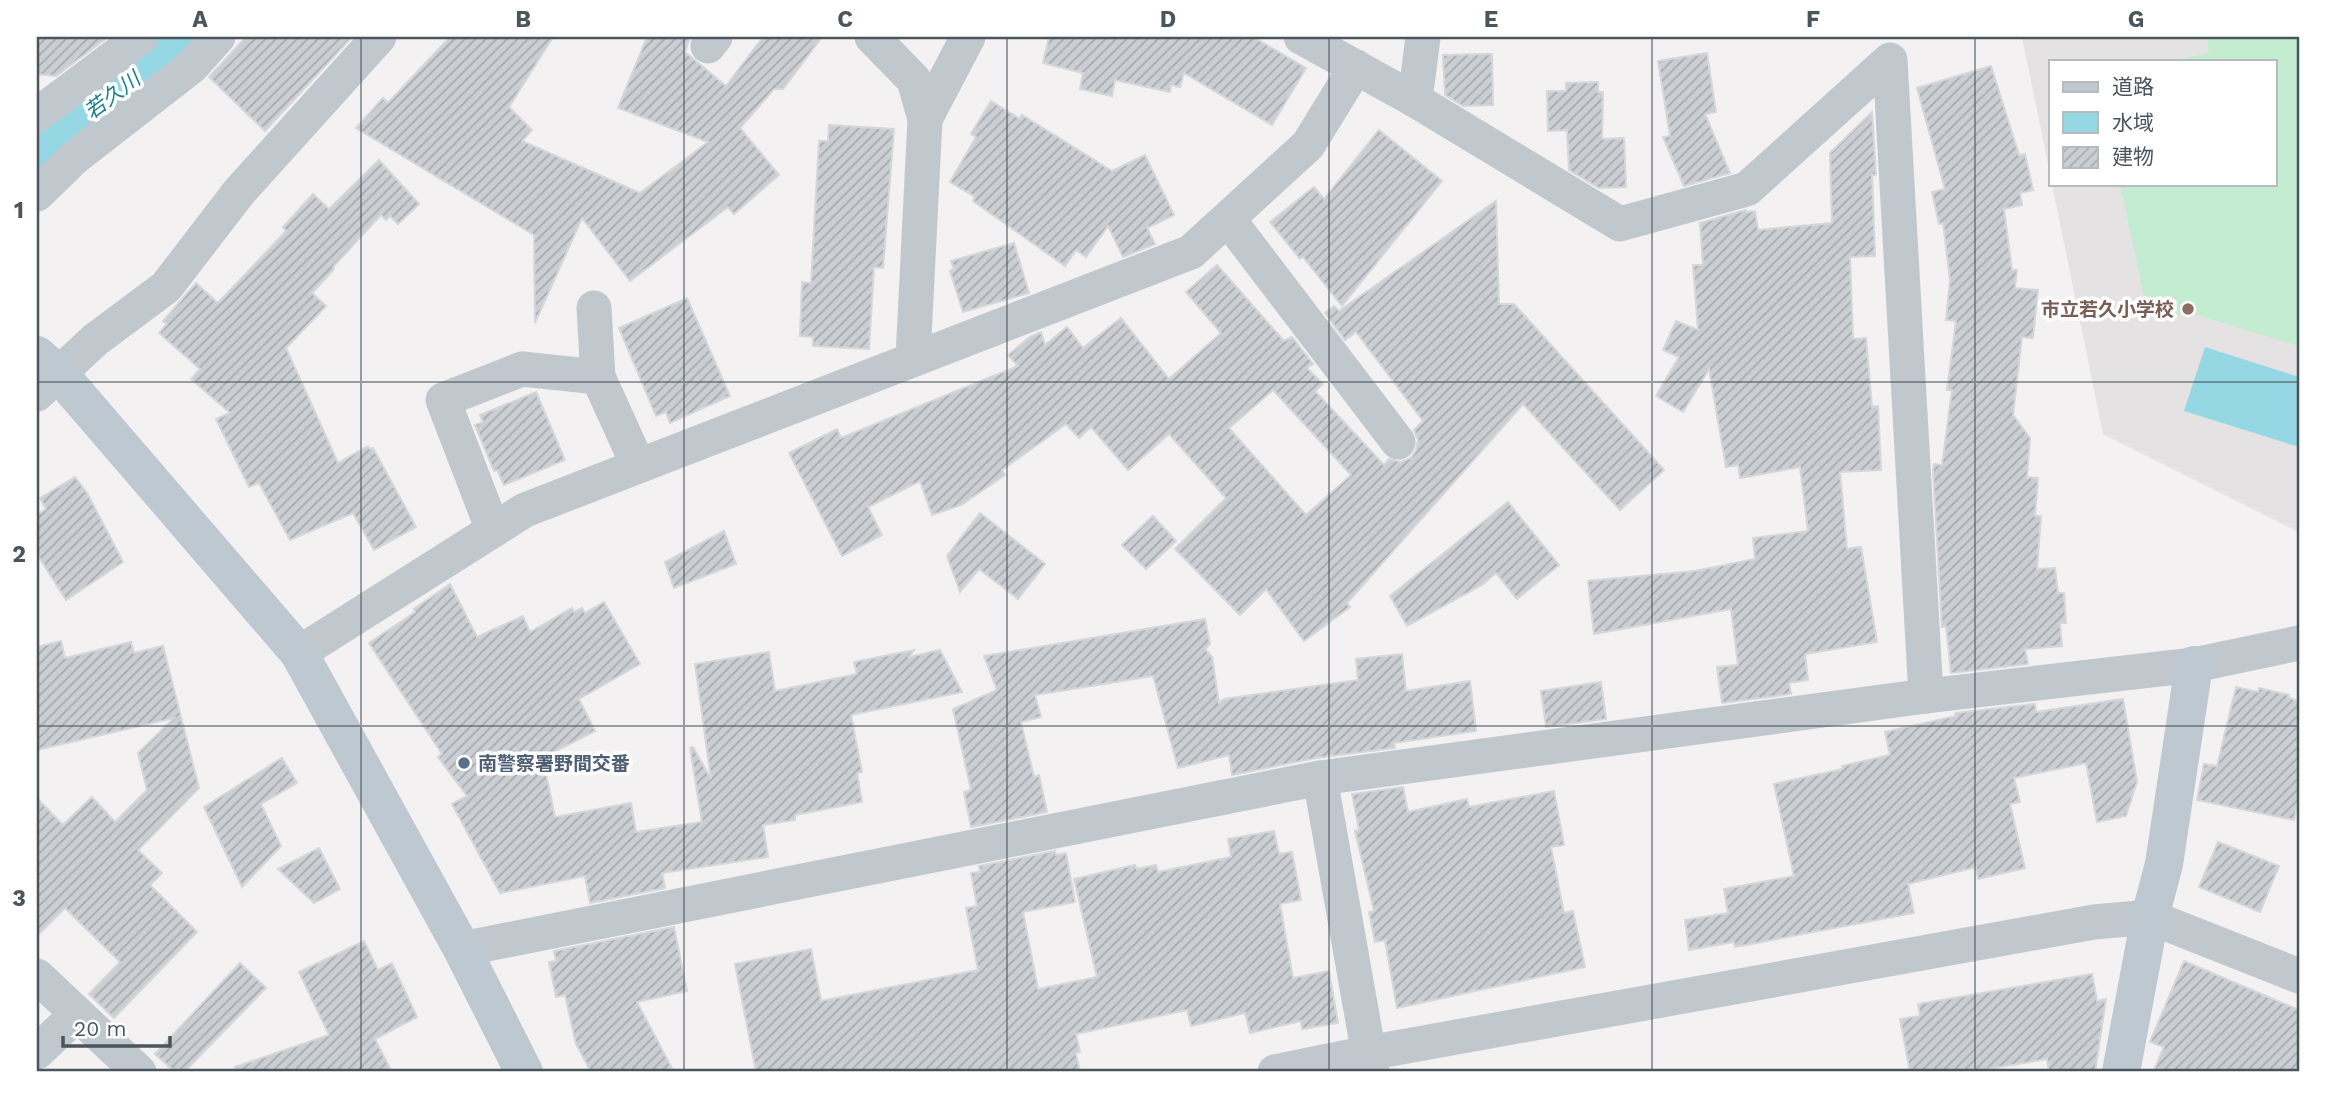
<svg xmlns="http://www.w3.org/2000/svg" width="2336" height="1109" viewBox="0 0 2336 1109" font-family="'Work Sans','Noto Sans JP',sans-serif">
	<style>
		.education { fill: #e4e2e2 }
		.pitch { fill: #c4ecd1 }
		.water { fill: #95d8e4 }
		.building { fill: url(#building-hatch); stroke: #d5d7db; stroke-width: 2; fill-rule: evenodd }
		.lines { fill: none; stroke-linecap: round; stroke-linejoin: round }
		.street { stroke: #c0c8ce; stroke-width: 35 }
		.secondary { stroke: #bec8d0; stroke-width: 38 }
		.grid { fill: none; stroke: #4a555c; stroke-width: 2; stroke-opacity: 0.55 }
		.education-dot { fill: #8d6e63; stroke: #fff; stroke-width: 2.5 }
		.service-dot { fill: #5c6f8a; stroke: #fff; stroke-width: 2.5 }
		.labels { text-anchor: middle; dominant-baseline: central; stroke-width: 7; stroke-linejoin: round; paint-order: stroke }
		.education-label { font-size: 19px; font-weight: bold; fill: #785e54; stroke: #fff; text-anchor: end }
		.service-label { font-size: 19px; font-weight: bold; fill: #4e5e75; stroke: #fff; text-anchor: start }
		.water-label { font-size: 21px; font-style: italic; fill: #197e92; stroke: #fff }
		.neatline { fill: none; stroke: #4a555c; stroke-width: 2.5 }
		.grid-label { font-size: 23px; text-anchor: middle; font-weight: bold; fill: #4a555c }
	</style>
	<defs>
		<pattern id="building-hatch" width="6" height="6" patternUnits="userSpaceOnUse" patternTransform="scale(1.75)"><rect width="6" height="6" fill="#cbced2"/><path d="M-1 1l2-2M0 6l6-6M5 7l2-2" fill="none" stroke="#a7aaae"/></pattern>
	</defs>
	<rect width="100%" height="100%" fill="#f3f1f1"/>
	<!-- education -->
	<polygon class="education" points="2022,37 2299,37 2299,532 2103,434 2052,184 2275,184 2275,61 2051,61 2051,178"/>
	<!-- pitch -->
	<polygon class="pitch" points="2207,37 2299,37 2299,346 2194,314 2148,315 2120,184 2275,184 2275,61 2168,61 2209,53"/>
	<!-- water -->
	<g class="water">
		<polygon points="158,37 202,37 37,175 37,127"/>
		<polygon points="2205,347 2299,377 2299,447 2184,411"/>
	</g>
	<!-- building -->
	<g class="building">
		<polygon points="37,37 108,37 56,76 37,74"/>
		<polygon points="246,37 352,37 265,131 209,77"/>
		<polygon points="450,37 553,37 509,107 532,130 522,141 640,193 708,142 618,108 647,37 690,37 685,52 726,86 763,37 822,37 783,89 774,89 740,128 779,175 734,214 728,207 630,281 582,218 535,323 534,235 356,128 383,98 388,103"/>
		<polygon points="1049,37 1253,37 1306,68 1272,125 1184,73 1180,87 1171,85 1170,92 1115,80 1112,96 1080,89 1083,73 1043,63"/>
		<polygon points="1707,53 1716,112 1705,114 1730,173 1684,186 1663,137 1670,136 1658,61"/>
		<polygon points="1492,54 1493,105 1463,106 1445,95 1443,55"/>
		<polygon points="1991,66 2019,155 2025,154 2033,190 2020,193 2022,205 2004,209 2012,270 2017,270 2015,288 2038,290 2033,338 2022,337 2013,415 2030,438 2027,477 2038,478 2035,516 2041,516 2037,569 2055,568 2058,593 2064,593 2066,623 2060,623 2062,646 2025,649 2028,664 1951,673 1946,626 1942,627 1933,471 1934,464 1942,465 1952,390 1947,390 1956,321 1946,320 1950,280 1943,223 1939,224 1932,192 1945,189 1917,88"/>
		<polygon points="1598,82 1598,92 1603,92 1602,139 1624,138 1626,187 1599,188 1569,170 1567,130 1548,131 1547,91 1566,91 1566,83"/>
		<polygon points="991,101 1020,119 1022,115 1112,171 1145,155 1174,215 1147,228 1155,244 1123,257 1108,226 1086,257 1076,250 1065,266 973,201 975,197 950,182 976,137 971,134"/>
		<polygon points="1872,112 1876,175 1872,175 1875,256 1850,257 1853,339 1866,338 1872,407 1878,406 1881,470 1840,472 1847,549 1861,547 1877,642 1805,654 1808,680 1789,683 1791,694 1722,703 1717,667 1738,665 1731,609 1594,634 1588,581 1695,571 1755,559 1753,538 1808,531 1800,467 1740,478 1738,465 1726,467 1709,369 1683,412 1656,396 1679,357 1663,350 1676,321 1698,330 1693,265 1703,265 1700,223 1746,210 1747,212 1755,211 1758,230 1832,223 1830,153"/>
		<polygon points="829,125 894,129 883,268 874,267 869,349 813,346 813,337 800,336 802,282 811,283 819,141 828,141"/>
		<polygon points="1379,130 1442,181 1342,306 1303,257 1300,259 1270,222 1314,187 1324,199"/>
		<polygon points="379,160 419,204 398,224 390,216 386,220 381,215 333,267 334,269 312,293 326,306 286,348 338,463 368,446 370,449 373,448 416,527 374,550 353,513 290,540 259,483 249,487 216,419 230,413 191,379 200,369 159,333 167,324 163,321 196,283 218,303 286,231 283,227 313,194 329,209"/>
		<path d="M1496,201L1499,304H1514L1664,470L1620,510L1523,404L1347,603L1350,607L1304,641L1266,589L1240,615L1175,549L1226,498L1169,434L1128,470L1091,427L1079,438L1066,424L1002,470L1005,475L961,505L932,515L920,481L868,507L882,535L842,556L789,453L837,429L841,438L1018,366L1008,355L1031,336L1041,332L1045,345L1067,327L1083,348L1121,318L1169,379L1221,333L1186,292L1217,265L1284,341L1292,337L1313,364L1307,368L1323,384L1315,391L1384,465L1389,459L1401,462L1411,458L1416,450L1418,440L1414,430L1423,421L1356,332L1345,340L1325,313L1334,306L1339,311ZM1273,390L1351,475L1306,515L1229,428Z"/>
		<polygon points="1014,243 1029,293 963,312 950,271 954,269 951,261"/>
		<polygon points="687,298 730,396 670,423 666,412 656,416 619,328"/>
		<polygon points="536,392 565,460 504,485 497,470 494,471 475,425 483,422 480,415"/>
		<polygon points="75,477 87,493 123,562 66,600 37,554 37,515 46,509 40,498"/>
		<polygon points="1508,502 1559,565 1517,599 1496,573 1482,585 1407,626 1390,596"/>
		<polygon points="980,513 1045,564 1018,599 979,569 960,592 947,556"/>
		<polygon points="1153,516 1176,541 1146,569 1122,545"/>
		<polygon points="724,531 736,564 674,588 665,562"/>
		<polygon points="450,584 477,637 523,616 530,632 572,608 574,612 582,608 585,613 604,602 640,664 579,699 595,731 556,751 557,754 543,759 555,817 631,803 636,832 702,822 690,748 693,747 711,779 695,664 769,652 775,691 857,674 854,662 914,650 909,657 940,650 962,692 851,715 862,772 857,773 862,802 795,815 795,820 763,825 768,857 662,873 665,888 590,903 585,876 500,893 452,804 467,796 438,757 442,754 369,643 415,612 414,609"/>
		<polygon points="1205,619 1210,644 1205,649 1212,657 1219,703 1224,699 1358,680 1356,659 1402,654 1406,691 1470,681 1476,731 1394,743 1395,748 1316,758 1232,775 1229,755 1178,768 1153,676 1035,695 1041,717 1021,722 1034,777 1039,775 1047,812 971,827 964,792 971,790 953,709 997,690 984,656"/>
		<polygon points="61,641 65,658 131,642 134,653 163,646 199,788 138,850 162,873 150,885 197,932 114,1018 89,994 120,962 65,908 37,936 37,798 63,825 92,797 115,822 147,790 138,753 174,718 37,750 37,647"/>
		<polygon points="1601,682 1606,719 1546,727 1541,691"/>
		<polygon points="2236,687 2258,692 2259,688 2289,695 2288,697 2299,702 2299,797 2294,820 2197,800 2204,764 2217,766"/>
		<polygon points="2123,699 2137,782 2126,816 2097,822 2086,763 2014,778 2020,802 2010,804 2025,868 1978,879 1976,867 1908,884 1914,913 1735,947 1734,942 1689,950 1685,920 1728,913 1724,889 1794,876 1774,784 1843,769 1842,766 1890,755 1885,732 1956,716 1955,713 2035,704 2036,712"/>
		<polygon points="282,758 297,783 261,804 281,846 242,887 204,807"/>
		<polygon points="1403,787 1408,812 1467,799 1469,807 1554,791 1564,845 1551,847 1564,913 1573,911 1585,967 1397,1008 1385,940 1375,942 1369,912 1374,911 1355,831 1359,830 1352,794"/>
		<polygon points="1274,831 1279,854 1292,852 1301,900 1280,904 1293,978 1329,971 1338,1023 1302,1029 1301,1021 1250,1033 1245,1013 1191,1026 1187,1010 1076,1034 1080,1052 1076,1053 1080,1072 756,1072 735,964 811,949 821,1001 978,970 966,908 977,906 971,873 980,872 979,866 1055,851 1056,855 1066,853 1075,902 1023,912 1038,989 1097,977 1074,879 1135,865 1137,869 1156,865 1158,872 1231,857 1228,839"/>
		<polygon points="2218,842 2279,866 2260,912 2199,887"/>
		<polygon points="319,848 340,889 314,903 278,869"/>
		<polygon points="674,927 687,991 637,1002 674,1072 591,1072 576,1044 565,995 556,997 549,962 556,961 554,951"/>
		<polygon points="364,941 378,970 392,963 417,1017 375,1039 392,1072 236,1072 235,1067 329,1035 299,972"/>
		<polygon points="2184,961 2299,1010 2299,1072 2153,1072 2164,1047 2150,1042"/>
		<polygon points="240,963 266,988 184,1072 175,1072 155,1054"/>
		<polygon points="2092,974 2097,1001 2106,999 2095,1072 2049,1072 2047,1059 1970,1072 1910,1072 1900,1019 1920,1016 1918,1004"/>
	</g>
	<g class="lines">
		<!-- street -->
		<g class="street">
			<polyline points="872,37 914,80 925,119"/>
			<polyline points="1301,37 1415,100 1620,224 1747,189 1890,60 1926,696"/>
			<polyline points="708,46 715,37"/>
			<polyline points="1415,100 1423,37"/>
			<polyline points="37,115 141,37"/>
			<polyline points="37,194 74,158 191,67 218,37"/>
			<polyline points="1228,219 1398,442"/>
			<polyline points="594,308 598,377"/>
			<polyline points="913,358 925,119 968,37"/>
			<polyline points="37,394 95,340 166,287 239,192 379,37"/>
			<polyline points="493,530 443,400 522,369 598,377 638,465"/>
			<polyline points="299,653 525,510 1191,252 1308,145 1356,67"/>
			<polyline points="1320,778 1372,1072"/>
			<polyline points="462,949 1320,778 1926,696 2194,665 2299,643"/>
			<polyline points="37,976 139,1072"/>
			<polyline points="37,1052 77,1014"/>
			<polyline points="1275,1072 1368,1053 2094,922 2150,917 2299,976"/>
		</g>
		<!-- secondary -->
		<g class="secondary">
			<polyline points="37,355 60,375 299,653 462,949 524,1072"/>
			<polyline points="2121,1072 2150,917 2164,864 2194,665"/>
		</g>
	</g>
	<!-- grid -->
	<path class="grid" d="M361,37V1072M684,37V1072M1007,37V1072M1329,37V1072M1652,37V1072M1975,37V1072M37,382H2299M37,726H2299"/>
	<!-- markers -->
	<circle class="education-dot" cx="2188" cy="309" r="7"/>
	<circle class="service-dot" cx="464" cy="763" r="7"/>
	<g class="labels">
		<!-- education labels -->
		<g class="education-label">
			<text x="2174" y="309">市立若久小学校</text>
		</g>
		<!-- service labels -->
		<g class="service-label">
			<text x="478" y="763">南警察署野間交番</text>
		</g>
		<!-- water labels -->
		<g class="water-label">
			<text transform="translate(112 95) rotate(-37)">若久川</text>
		</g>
	</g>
	<!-- border -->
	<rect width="2336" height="1109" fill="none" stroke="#ffffff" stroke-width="77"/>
	<!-- legend -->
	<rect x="2049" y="60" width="228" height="126" fill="#ffffff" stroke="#b7bbbe" stroke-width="2"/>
	<rect x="2063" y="82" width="35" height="10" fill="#bec8d0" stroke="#b7bbbe" stroke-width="2"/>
	<text x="2112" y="94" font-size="21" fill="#4a555c">道路</text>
	<rect x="2063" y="112" width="35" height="21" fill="#95d8e4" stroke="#b7bbbe" stroke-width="2"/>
	<text x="2112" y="130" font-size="21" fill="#4a555c">水域</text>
	<rect x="2063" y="147" width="35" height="21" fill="url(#building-hatch)" stroke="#b7bbbe" stroke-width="2"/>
	<text x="2112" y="164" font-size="21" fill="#4a555c">建物</text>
	<!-- scale -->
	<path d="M63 1036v10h107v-10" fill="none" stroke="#4a555c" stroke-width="3.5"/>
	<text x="74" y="1036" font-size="21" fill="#4a555c" stroke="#ffffff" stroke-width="5" paint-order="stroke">20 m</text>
	<rect x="38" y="38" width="2260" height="1032" class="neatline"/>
	<g class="grid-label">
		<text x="200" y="27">A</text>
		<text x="523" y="27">B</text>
		<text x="845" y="27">C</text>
		<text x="1168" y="27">D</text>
		<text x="1491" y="27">E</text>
		<text x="1813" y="27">F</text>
		<text x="2136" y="27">G</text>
		<text x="19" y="218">1</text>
		<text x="19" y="562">2</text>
		<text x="19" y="906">3</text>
	</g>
</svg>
